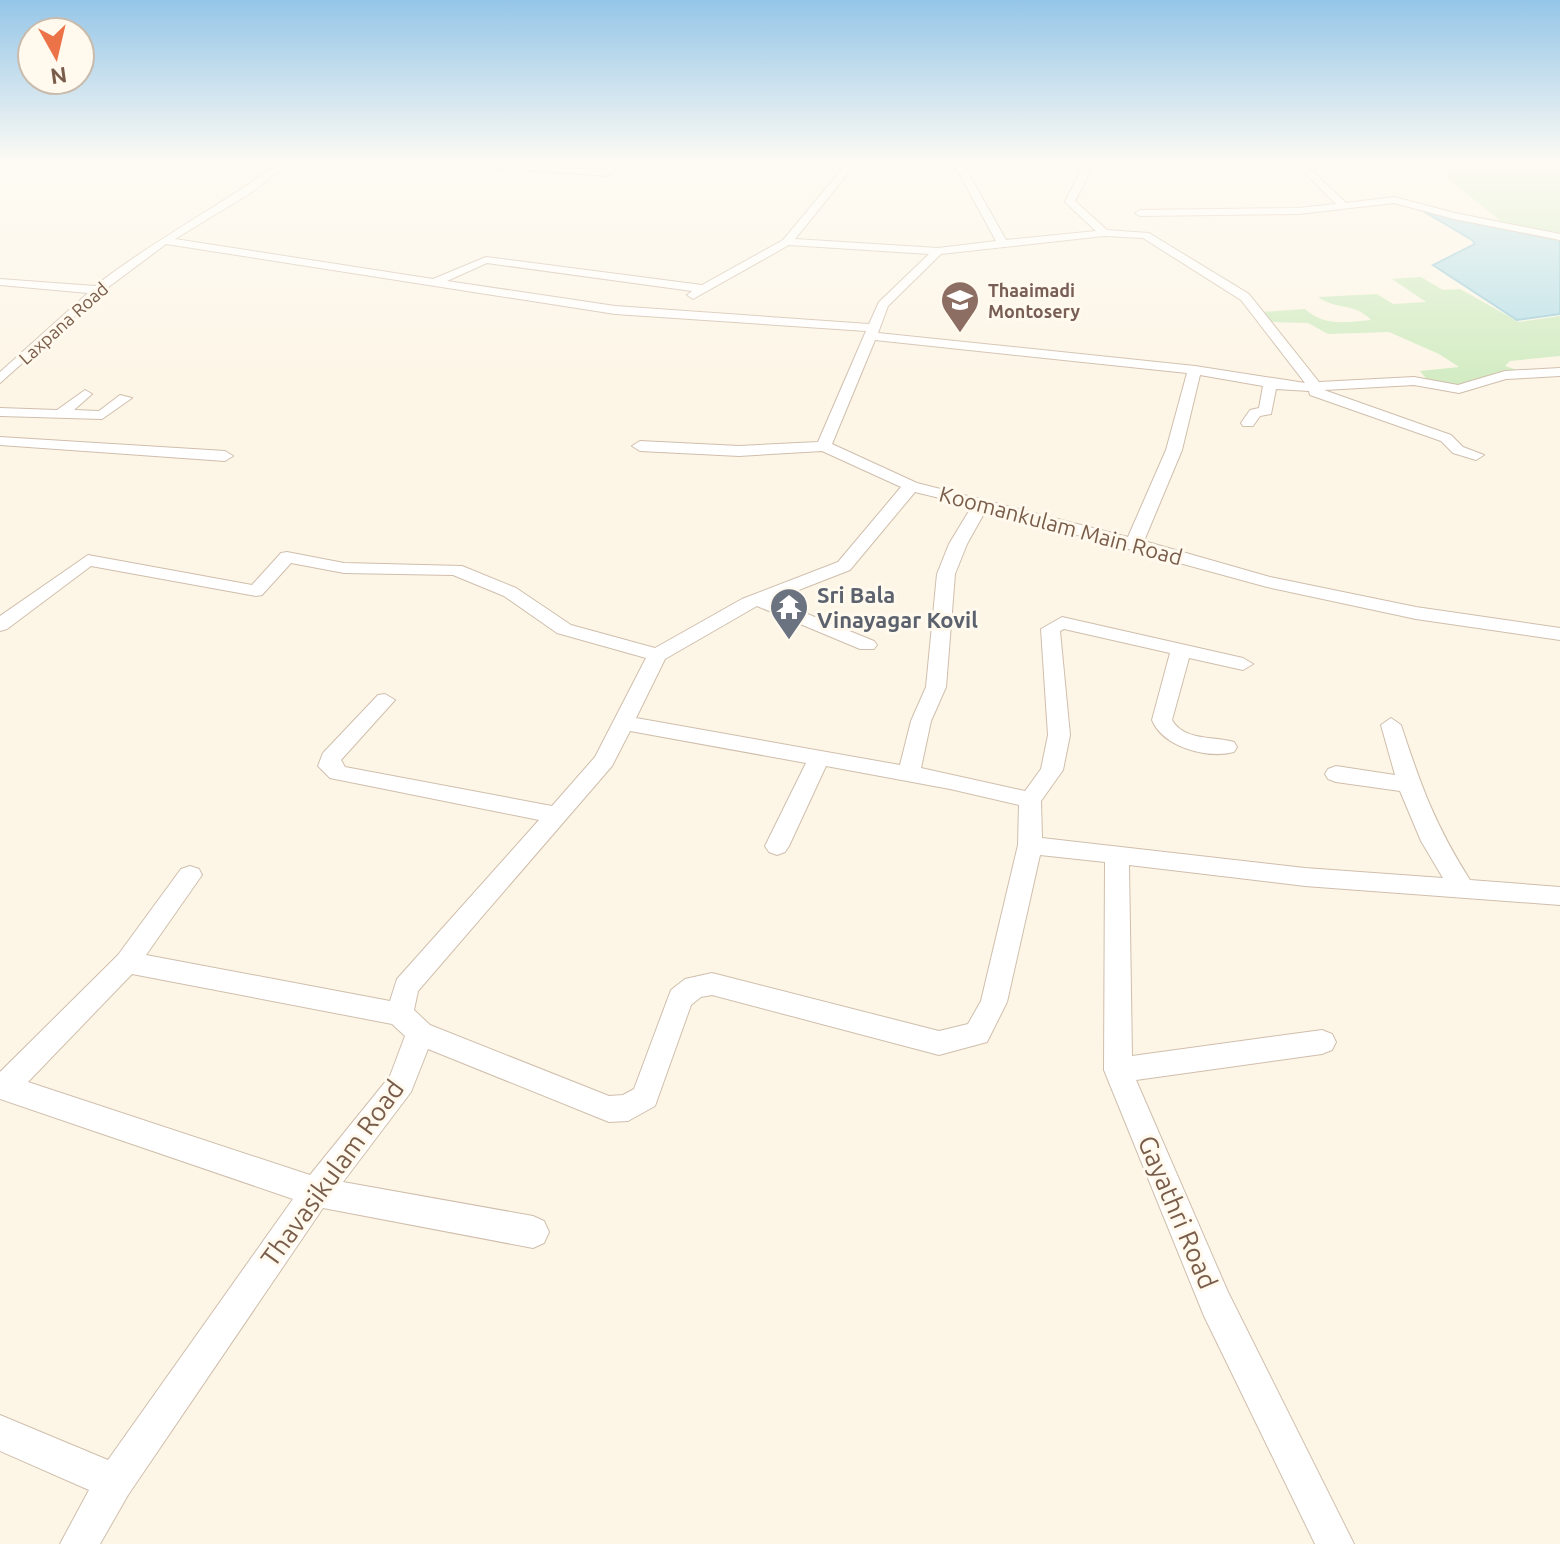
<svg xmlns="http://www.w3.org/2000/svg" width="1560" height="1544" viewBox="0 0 1560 1544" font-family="Ubuntu,sans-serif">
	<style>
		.green { fill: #d3ecc4 }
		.water { fill: #bae0e8; stroke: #a0cfdb; stroke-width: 2 }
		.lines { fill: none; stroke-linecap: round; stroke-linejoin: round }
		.minor-casing { stroke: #d0beac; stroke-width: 2 }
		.minor { fill: #fff; fill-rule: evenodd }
		.labels { text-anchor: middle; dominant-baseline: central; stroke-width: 6; stroke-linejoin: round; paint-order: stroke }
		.far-education-label { font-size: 18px; font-weight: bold; fill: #785e54; stroke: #fff9ee; text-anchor: start }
		.far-street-label { font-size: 18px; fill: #795d4a; stroke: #fff9ee }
		.street-label { font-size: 22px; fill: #795d4a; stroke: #fff9ee }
		.worship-label { font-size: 22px; font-weight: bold; fill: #5b616d; stroke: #fff9ee; text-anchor: start }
		.near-street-label { font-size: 26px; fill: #795d4a; stroke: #fff9ee }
	</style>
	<rect width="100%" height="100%" fill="#fdf6e7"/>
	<!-- green -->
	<g class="green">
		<polygon points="1350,162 1544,162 1560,172 1560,233 1502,222 1436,169 1358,169"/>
		<path d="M1421,277L1443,290L1460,289L1519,322L1560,316V356L1510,361L1505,366L1517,370L1456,386L1429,382L1420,371L1459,367L1439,354L1389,332L1328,334L1308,323L1272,322L1262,312L1305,309C1325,327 1345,322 1371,320C1356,303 1336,310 1318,297L1377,294L1393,304L1426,302L1392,279Z"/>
	</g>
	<!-- water -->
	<polygon class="water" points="1416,207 1560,238 1560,314 1517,320 1433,265 1475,244 1472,240"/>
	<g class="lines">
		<defs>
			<g id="minor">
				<path d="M281,162H291L249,194L175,239L433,279L486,257L702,285L783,240L848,162H857L795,239L938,248L996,241L953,162H962L1006,240L1096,231L1065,202L1080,172L1082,162H1090V172L1075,201L1107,230L1149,233L1249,294L1319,382L1414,377L1458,385L1505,371L1560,368V376L1506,379L1459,393L1414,385L1324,390L1451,435L1463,447L1484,455L1476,460L1453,453L1441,441L1310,395L1309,391L1276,389L1271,414L1260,416L1253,426H1243L1241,423L1250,410L1259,408L1263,386L1200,375L1182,450L1144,541L1270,577L1416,607L1560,628V640L1416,619L1267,587L986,510L967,544L955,574L946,687L931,721L921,768L1025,791L1041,769L1048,735L1041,629L1062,617L1243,658L1253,664L1243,670L1189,658L1172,720C1184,741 1213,736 1234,742L1237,747L1234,752C1207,759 1163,747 1152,720L1170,653L1064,629L1060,631L1070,735L1063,770L1041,801L1042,838L1305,868L1443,878L1421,841L1400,791L1336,782L1328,779L1325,774L1328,769L1336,766L1395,775L1381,725L1391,718L1401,725C1421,786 1435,825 1470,880L1560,887V905L1305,886L1129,865L1132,1056L1322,1030L1332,1034L1336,1042L1332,1050L1322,1054L1136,1080L1228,1292L1354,1544H1315L1204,1316L1104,1070L1105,862L1040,855L1007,1002L987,1042L939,1055L712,995L701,997L691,1005L655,1106L628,1121L609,1122L428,1049L411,1092L343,1182L533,1216L544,1221L549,1232L544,1243L533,1248L323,1208L128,1495L100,1544H60L89,1490L0,1451V1415L108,1460L293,1199L0,1099V1072L118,955L181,869L190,866L199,869L202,875L146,955L390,1001L397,979L539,820L330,778L318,766L323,753L378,695L385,694L395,700L341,760L345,767L552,806L595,757L646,658L557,633L504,596L453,575L344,573L291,563L262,595L256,596L91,566L7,629L0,631V616L88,555L252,585L281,553L287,552L344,563L462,566L516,588L571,625L655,648L742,599L838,562L901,487L822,451L739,456L640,451L632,446L640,441L739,446L818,442L866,331L615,314L166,244L102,292L0,383V372L88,293L0,285V279L95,286C154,240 220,206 281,162ZM1104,236L1143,238L1241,300L1305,383L1195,366L878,333L888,306L941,254ZM789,245L929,254L879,302L869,324L615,306L447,281L487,263L692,291L687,295L693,299ZM875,340L1187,373L1166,450L1128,537L917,483L832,444ZM915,492L972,506L949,544L937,574L926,687L911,721L900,765L636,718L665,659L757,606L860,649H874L877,645L874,641L773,600L850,570ZM630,731L806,763L765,846L769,852L777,855L785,852L789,846L826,766L950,789L1019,805L1018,845L981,1001L968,1024L939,1031L712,973L685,979L671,990L634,1089L623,1095L609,1096L430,1025L414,1010L418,991L612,766ZM132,974L392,1024L405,1036L390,1076L310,1175L28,1082Z"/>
				<polygon points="420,162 606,170 613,162 622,162 608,176"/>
				<polygon points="1294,162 1303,162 1346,203 1394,197 1455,213 1560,234 1560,240 1454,219 1394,203 1298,214 1140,216 1135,213 1140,210 1298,208 1336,204"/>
				<polygon points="85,390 92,394 74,410 99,411 120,395 132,398 102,419 0,416 0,408 57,410"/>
				<polygon points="0,437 225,451 233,456 225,461 0,445"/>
			</g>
		</defs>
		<!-- minor casing -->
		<use href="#minor" class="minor-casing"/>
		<!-- minor -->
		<use href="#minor" class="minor"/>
	</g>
	<!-- sky -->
	<linearGradient id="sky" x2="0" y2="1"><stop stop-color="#95c6e8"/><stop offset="0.43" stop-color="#fefbf4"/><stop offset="1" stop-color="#fefbf4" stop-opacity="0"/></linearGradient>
	<rect width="1560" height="378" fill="url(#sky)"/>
	<!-- icons -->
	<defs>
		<symbol id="school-pin" viewBox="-11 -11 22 30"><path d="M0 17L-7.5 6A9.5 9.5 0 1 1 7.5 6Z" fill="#8d6e63" stroke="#fff9ee"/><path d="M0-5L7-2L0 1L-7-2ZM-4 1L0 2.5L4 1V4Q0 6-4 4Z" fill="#fff"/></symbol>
		<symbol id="temple-pin" viewBox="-11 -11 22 30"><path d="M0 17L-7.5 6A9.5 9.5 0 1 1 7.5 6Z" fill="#6b7280" stroke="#fff9ee"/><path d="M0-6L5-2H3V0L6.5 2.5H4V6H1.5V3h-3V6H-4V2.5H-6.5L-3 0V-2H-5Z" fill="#fff"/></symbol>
	</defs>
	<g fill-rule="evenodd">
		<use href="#school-pin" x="938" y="278" width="44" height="60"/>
		<use href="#temple-pin" x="767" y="585" width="44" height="60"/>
	</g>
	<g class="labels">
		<!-- far-education labels -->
		<g class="far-education-label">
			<text x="988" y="290">Thaaimadi<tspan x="988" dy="21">Montosery</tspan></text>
		</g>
		<!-- far-street labels -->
		<g class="far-street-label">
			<text transform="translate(63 323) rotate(-42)">Laxpana Road</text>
		</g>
		<!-- street labels -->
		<g class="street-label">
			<text transform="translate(1061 525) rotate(15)">Koomankulam Main Road</text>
		</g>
		<!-- worship labels -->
		<g class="worship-label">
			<text x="817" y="594">Sri Bala<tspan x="817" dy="25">Vinayagar Kovil</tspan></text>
		</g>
		<!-- near-street labels -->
		<g class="near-street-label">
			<text transform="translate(332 1173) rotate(-54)">Thavasikulam Road</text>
			<text transform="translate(1178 1212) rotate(67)">Gayathri Road</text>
		</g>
	</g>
	<!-- north arrow -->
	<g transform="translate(56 56) rotate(172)"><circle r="38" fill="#fff9ee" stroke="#c9bbac" stroke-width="2"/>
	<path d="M0-6L14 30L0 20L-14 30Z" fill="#ec7347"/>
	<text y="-12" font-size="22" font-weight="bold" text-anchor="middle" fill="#795d4a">N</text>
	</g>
</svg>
